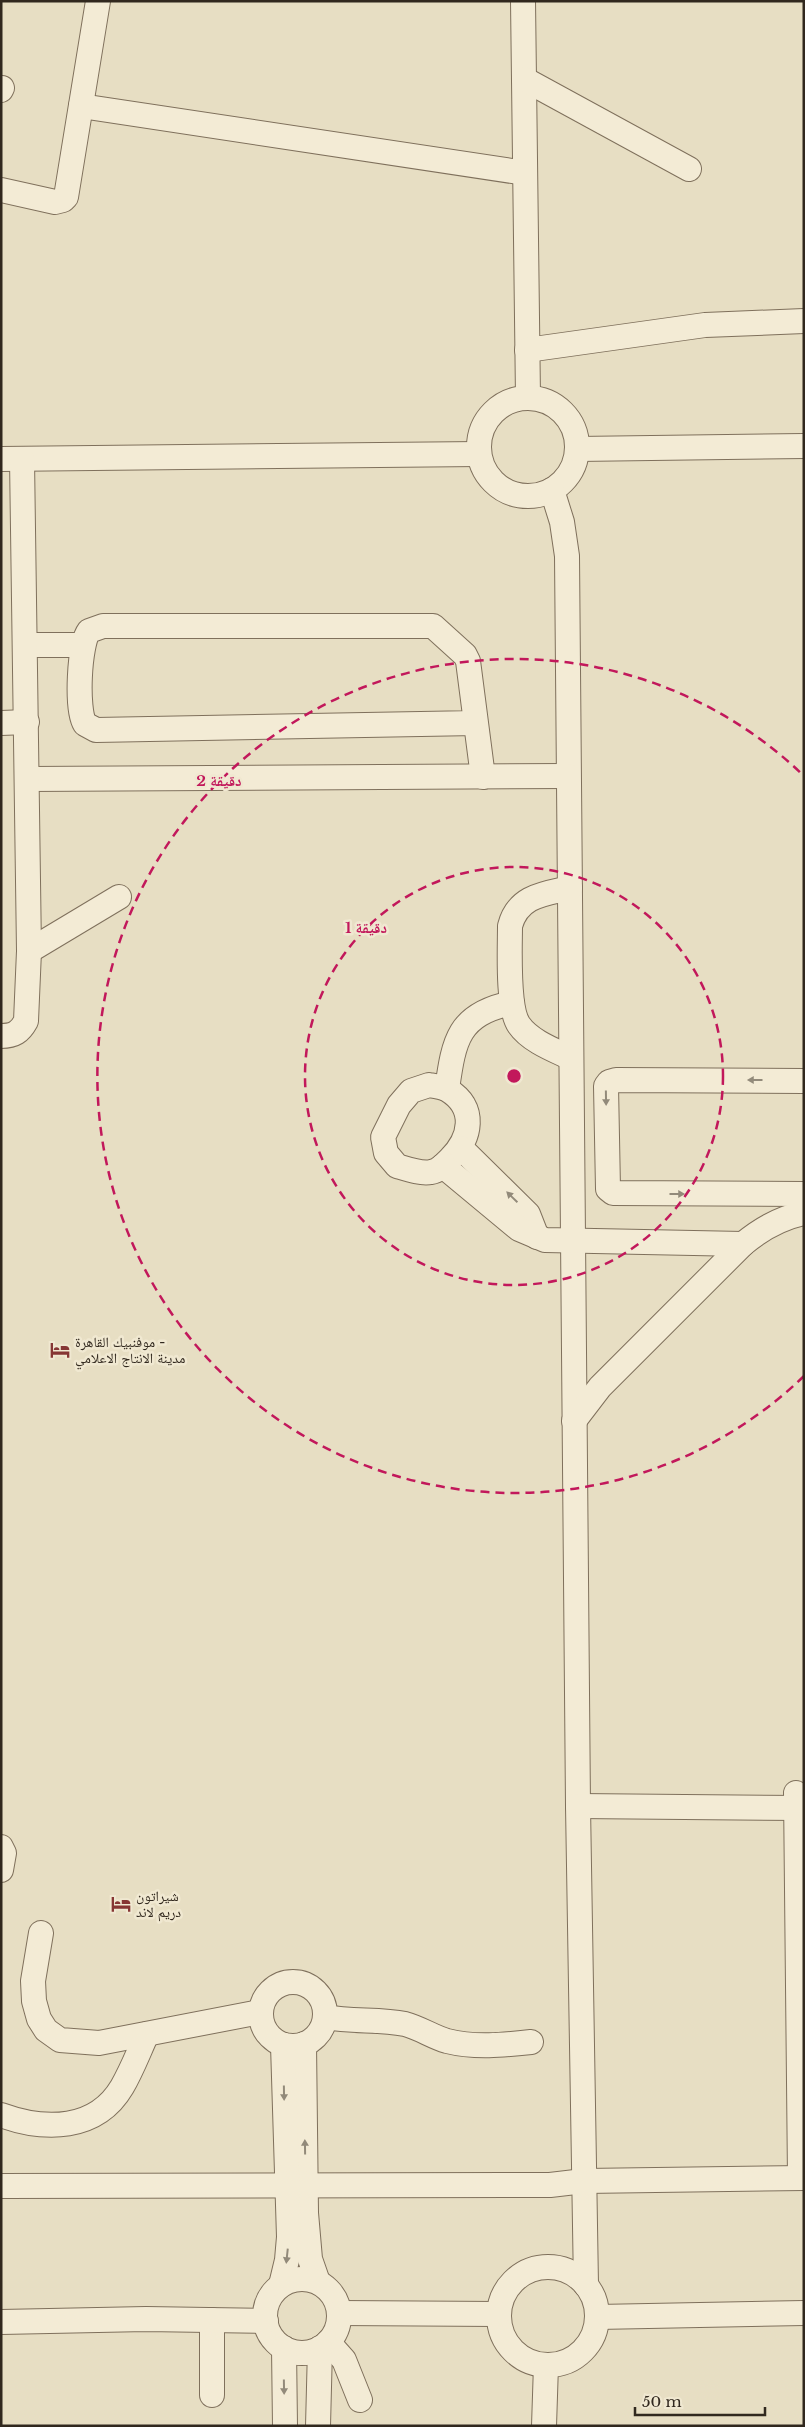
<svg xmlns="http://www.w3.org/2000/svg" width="805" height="2427" viewBox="0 0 805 2427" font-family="'Libre Baskerville','Noto Naskh Arabic',serif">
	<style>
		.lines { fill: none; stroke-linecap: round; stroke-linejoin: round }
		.minor-casing { stroke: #7f705c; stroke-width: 26 }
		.minor { stroke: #f3ebd5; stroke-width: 24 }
		.oneway { fill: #928a7a }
		.ring { fill: none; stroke: #c2185b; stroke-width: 2.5; stroke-dasharray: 9 6 }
		.labels { text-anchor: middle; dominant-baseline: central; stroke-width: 5; stroke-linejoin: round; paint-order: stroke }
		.poi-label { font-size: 14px; fill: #31281e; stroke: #f0e8d1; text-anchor: start }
		.centre { fill: #c2185b; stroke: #f0e8d1; stroke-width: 2.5 }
		.ring-label { font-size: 15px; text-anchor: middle; font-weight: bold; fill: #c2185b; stroke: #f0e8d1; stroke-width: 5; stroke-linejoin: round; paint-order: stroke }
	</style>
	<rect width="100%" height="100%" fill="#e7dec3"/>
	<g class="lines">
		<defs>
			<g id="minor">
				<polyline points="523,1 528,397"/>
				<polyline points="524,79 689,169"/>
				<polyline points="1,90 2,88"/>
				<polyline points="81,106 525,173"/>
				<polyline points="1,190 55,202 63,200 66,197 98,1"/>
				<polyline points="527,350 705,325 804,321"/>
				<circle cx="528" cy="447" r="49"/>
				<polyline points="577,449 804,446"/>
				<polyline points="1,459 479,454"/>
				<polyline points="552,490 562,522 567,556 578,1806 586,2285"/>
				<polyline points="26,645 82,645"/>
				<polyline points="1,723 27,722"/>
				<path d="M476,723L96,730L85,724C76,710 79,644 89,631L103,626H433L465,655L468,661L483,777"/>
				<polyline points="28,779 568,776"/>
				<path d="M570,888C543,894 518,896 510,926C510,948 507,1008 519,1025C530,1041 554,1050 571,1058"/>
				<polyline points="29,951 119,897"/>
				<path d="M1,1036C14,1036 20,1032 26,1021L29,951L22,459"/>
				<polyline points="804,1081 616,1080 609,1082 606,1086 608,1189 613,1193 804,1194"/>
				<path d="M429,1085C435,1086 443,1087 448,1090C477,1108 471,1138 450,1159C445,1164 439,1171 431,1172C421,1174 407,1169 397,1166L386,1153L383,1137L399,1105L411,1091Z"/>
				<path d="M447,1089C454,1040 458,1014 512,1003"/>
				<polyline points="461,1148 528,1214 537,1237"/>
				<polyline points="443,1166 519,1229 545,1240 743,1244"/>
				<path d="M574,1421L600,1387L743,1244C761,1229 780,1218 804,1213"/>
				<polyline points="796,1793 800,2178"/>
				<polyline points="578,1806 804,1808"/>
				<polyline points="1,1847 4,1853 1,1870"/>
				<polyline points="41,1933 33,1981 34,2001 39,2019 46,2030 60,2040 99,2043 260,2012"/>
				<circle cx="293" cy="2014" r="32"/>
				<path d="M325,2017C352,2022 380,2019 405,2024C420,2028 433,2037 447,2041C475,2048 503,2045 531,2042"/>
				<polyline points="304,2044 306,2213 310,2259 318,2282"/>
				<path d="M1,2115C45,2131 96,2131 122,2087C132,2070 139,2051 147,2034"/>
				<polyline points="1,2186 550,2185 584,2181 804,2178"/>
				<circle cx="548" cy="2316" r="49"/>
				<circle cx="302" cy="2316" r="37"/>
				<polyline points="281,2285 287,2260 289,2237 283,2045"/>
				<polyline points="339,2313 498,2314"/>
				<polyline points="597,2317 804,2313"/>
				<polyline points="212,2320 212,2395"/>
				<polyline points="1,2322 146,2319 266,2321"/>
				<polyline points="328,2342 344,2360 360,2400"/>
				<polyline points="284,2348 285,2426"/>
				<polyline points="318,2426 320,2348"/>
				<polyline points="544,2426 546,2365"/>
			</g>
		</defs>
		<!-- minor casing -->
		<use href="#minor" class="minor-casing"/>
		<!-- minor -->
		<use href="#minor" class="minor"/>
	</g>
	<!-- one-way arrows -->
	<defs><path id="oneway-solid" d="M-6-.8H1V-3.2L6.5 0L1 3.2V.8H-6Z" transform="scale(1.25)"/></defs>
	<g class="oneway">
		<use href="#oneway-solid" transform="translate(755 1080) rotate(-180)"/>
		<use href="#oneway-solid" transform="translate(606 1098) rotate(89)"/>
		<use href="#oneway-solid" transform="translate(677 1194)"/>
		<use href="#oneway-solid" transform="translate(512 1197) rotate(-136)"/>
		<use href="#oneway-solid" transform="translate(284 2093) rotate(89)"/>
		<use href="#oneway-solid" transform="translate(305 2147) rotate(-91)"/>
		<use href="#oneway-solid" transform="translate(287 2256) rotate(96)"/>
		<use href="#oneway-solid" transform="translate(284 2387) rotate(89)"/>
	</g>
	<!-- distance rings -->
	<g class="ring">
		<circle cx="514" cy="1076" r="209"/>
		<path d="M804 1376A417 417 0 1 1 804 776"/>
	</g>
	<!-- icons -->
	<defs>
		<symbol id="hotel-bare" viewBox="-9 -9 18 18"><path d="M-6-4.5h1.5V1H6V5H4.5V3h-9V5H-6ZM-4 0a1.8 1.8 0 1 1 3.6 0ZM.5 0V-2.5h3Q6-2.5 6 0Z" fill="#863634" stroke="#f0e8d1" stroke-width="2.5" paint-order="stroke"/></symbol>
	</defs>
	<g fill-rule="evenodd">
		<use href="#hotel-bare" x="46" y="1336" width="28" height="28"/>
		<use href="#hotel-bare" x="107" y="1890" width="28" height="28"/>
	</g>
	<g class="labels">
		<!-- poi labels -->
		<g class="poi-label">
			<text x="75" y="1342">موفنبيك القاهرة -<tspan x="75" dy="16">مدينة الانتاج الاعلامي</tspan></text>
			<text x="136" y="1896">شيراتون<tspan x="136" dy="16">دريم لاند</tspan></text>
		</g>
	</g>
	<circle cx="514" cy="1076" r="8" class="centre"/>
	<g class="ring-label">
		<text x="219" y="786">2 دقيقة</text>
		<text x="366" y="933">1 دقيقة</text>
	</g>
	<!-- border -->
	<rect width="805" height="2427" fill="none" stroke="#31281e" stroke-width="5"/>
	<!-- scale -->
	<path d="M635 2407v8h130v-8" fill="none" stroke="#31281e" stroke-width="2.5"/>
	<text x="642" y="2407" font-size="15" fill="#31281e" stroke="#f0e8d1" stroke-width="4" paint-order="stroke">50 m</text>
</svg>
